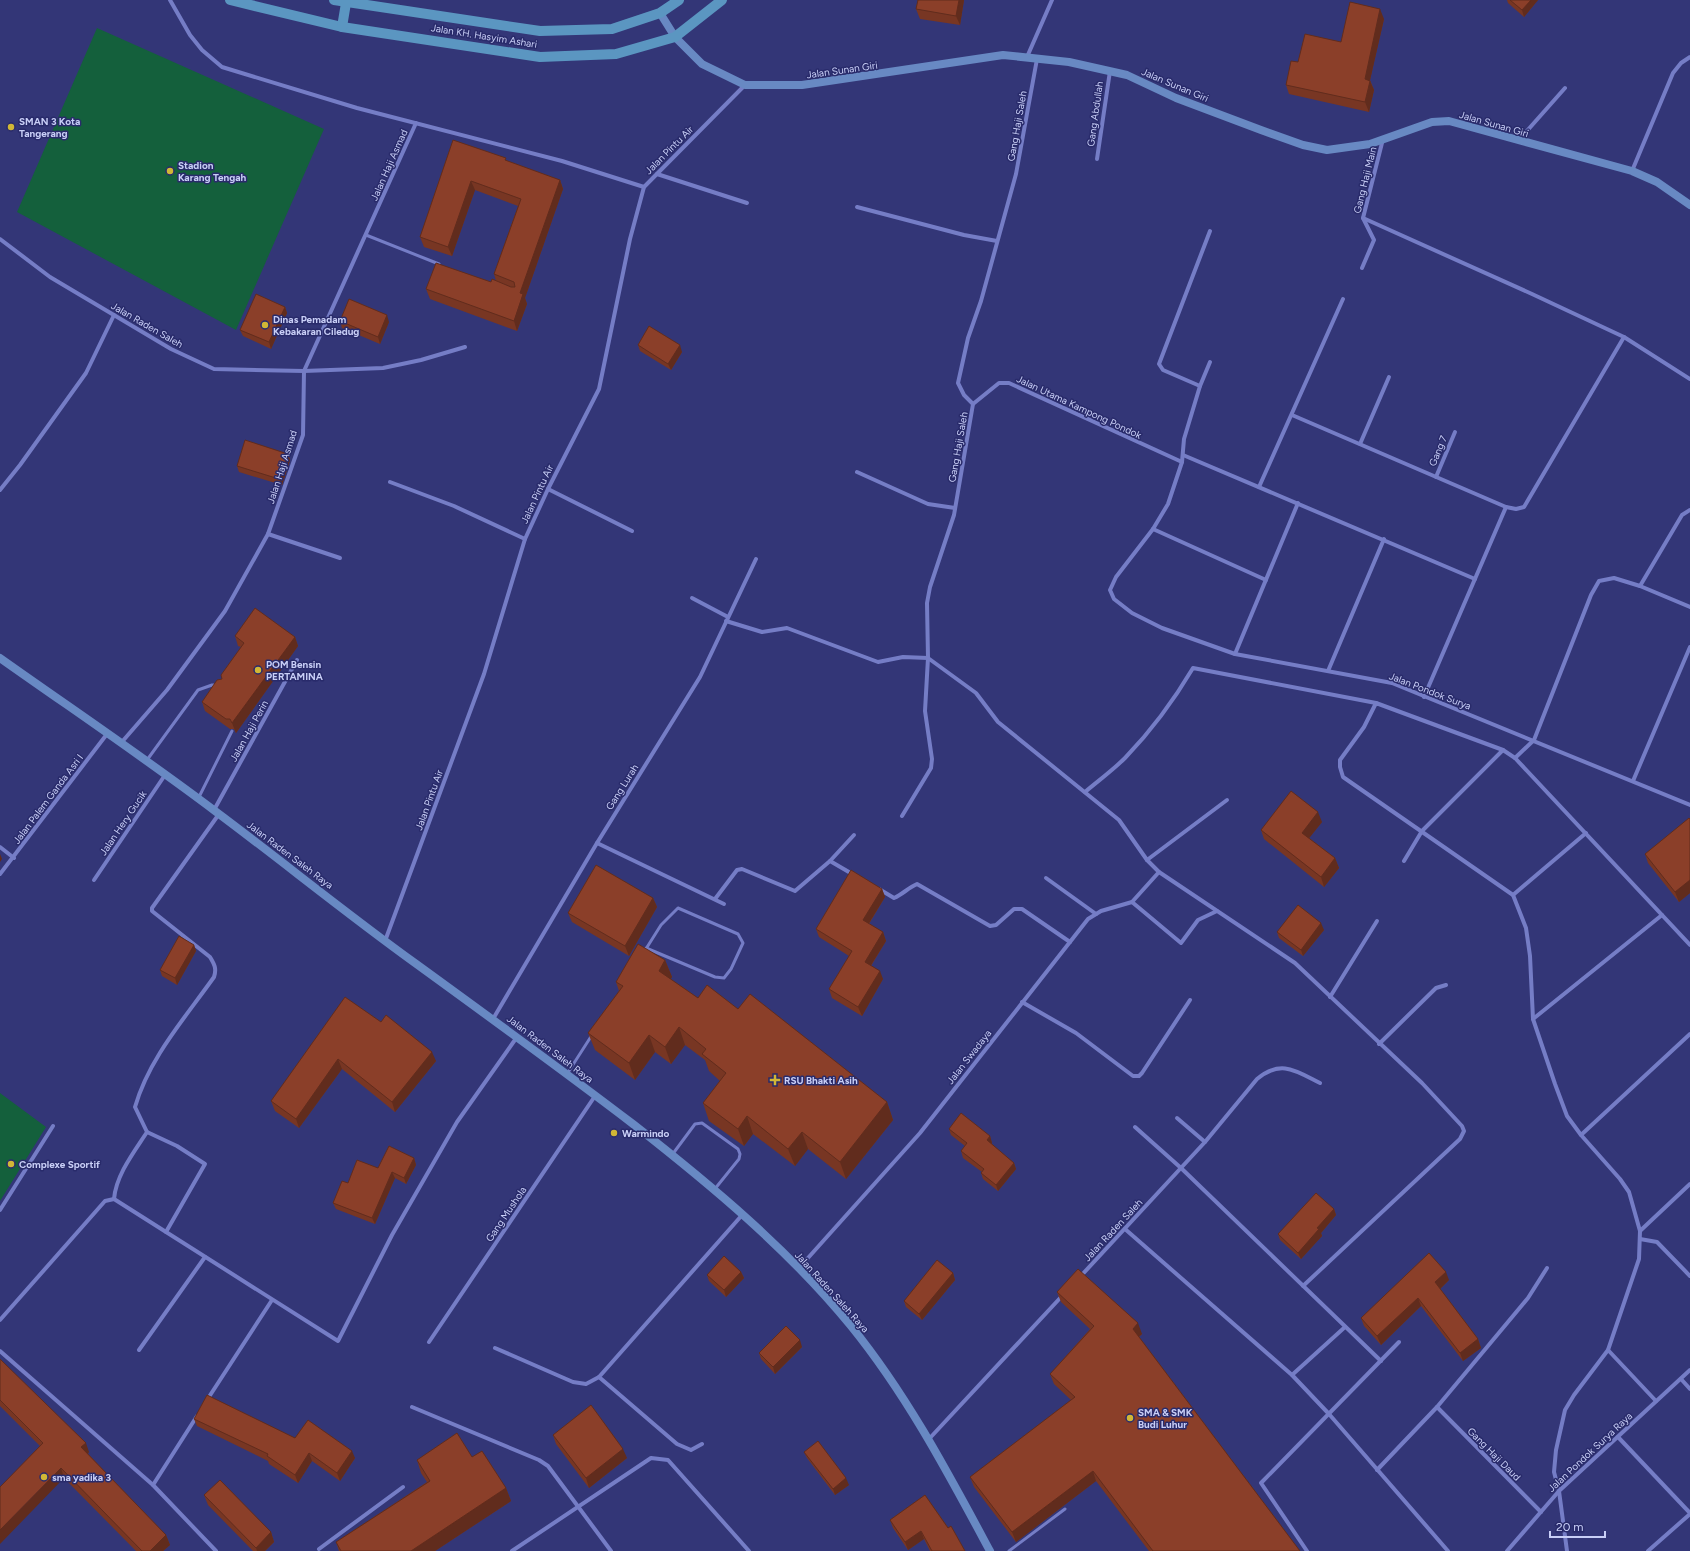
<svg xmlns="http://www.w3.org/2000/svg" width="1690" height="1551" viewBox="0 0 1690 1551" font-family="Figtree,sans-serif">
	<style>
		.green { fill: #14603c }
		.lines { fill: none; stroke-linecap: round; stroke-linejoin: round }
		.lane { stroke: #757dc6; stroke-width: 3 }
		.street { stroke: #757dc6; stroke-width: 4 }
		.secondary { stroke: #6889c3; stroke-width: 8 }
		.primary { stroke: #5b96c1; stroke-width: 10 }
		.wall { fill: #783623 }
		.shaded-wall { fill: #612c1d }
		.building { fill: #8b3f29; stroke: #612c1d }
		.poi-dot { fill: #d1b736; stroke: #292b6b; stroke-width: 1.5 }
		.labels { text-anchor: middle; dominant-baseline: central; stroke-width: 3; stroke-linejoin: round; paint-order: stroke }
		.street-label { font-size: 10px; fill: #c9cff7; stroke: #292b6b }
		.poi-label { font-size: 10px; font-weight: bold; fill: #c9cff7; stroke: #292b6b; text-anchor: start }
	</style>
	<rect width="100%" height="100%" fill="#333677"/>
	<!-- green -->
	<g class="green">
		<polygon points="97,28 324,129 236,330 17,212"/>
		<polygon points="0,1093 46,1127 0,1201"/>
	</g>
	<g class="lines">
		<!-- lane -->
		<g class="lane">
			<polyline points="366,235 439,264"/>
			<polyline points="147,760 198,690 212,685 217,685"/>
			<polyline points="199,797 232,731"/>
			<polyline points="644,952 661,925 678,908 738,934 743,943 731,969 724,978 715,977 646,948"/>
			<polyline points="567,1074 592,1035"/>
			<polyline points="672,1155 695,1124 702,1123 738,1149 740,1154 739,1159 714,1190"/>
			<polyline points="1009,1551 1065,1509"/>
		</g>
		<!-- street -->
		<g class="street">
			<polyline points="170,0 190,35 202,50 222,67 357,108 562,161 644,187"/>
			<polyline points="1027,57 1052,0"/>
			<polyline points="1519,140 1565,88"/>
			<polyline points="1097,159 1110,71"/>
			<polyline points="1632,171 1673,73 1681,63 1690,57"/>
			<polyline points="657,174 747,203"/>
			<polyline points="857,207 964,235 997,241"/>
			<polyline points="0,239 50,277 171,349 214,369 304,371 383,368 421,360 465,347"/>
			<polyline points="1362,268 1374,240 1363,218 1383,139"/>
			<polyline points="1624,337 1690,379"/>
			<polyline points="1210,362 1200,386 1184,439 1182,462 1168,504 1153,529 1116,577 1110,590 1114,599 1132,613 1162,628 1235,654 1392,683 1690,805"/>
			<polyline points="1200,386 1163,370 1159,364 1210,231"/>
			<polyline points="973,404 999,383 1009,383 1182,462"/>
			<polyline points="1292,415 1506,507 1516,509 1524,507 1624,337 1532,294 1363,218"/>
			<polyline points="1360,444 1389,377"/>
			<polyline points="1183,455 1475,579"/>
			<polyline points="857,472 928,504 955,508"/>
			<polyline points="1436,477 1455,432"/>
			<polyline points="390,482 454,506 525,539"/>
			<polyline points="1259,487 1343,299"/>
			<polyline points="548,489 632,531"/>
			<polyline points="0,490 20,465 86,373 114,315"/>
			<polyline points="1153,529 1266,580"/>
			<polyline points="268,534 340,558"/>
			<polyline points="1640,586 1682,515 1690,510"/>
			<polyline points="692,598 728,617"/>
			<polyline points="726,621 762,632 787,628 878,662 903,657 928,658 976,693 998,722 1119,820 1147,860 1159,872 1295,963 1422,1083 1462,1126 1464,1131 1460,1139 1303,1286"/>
			<polyline points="1235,654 1298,503"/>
			<polyline points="1328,671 1384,539"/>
			<polyline points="1424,697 1506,507"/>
			<polyline points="121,743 167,690 225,611 268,534 303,435 304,371 416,123"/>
			<polyline points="1515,758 1534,740 1591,595 1599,581 1614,578 1640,586 1690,607"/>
			<polyline points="1633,781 1690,647"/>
			<path d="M1085,792C1098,781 1113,770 1125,758C1151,731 1174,700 1193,668L1376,703"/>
			<polyline points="214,810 297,660"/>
			<polyline points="902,816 931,768 932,759 925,711 928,658 927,603 930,587 954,515 973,404 964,395 958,383 968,338 981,301 1016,174 1037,59"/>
			<polyline points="597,843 724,904"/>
			<polyline points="0,847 14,858"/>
			<polyline points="1147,860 1227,800"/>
			<polyline points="830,861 854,835"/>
			<polyline points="1404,861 1422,831 1503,750"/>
			<polyline points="0,874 107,734"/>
			<polyline points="1046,878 1096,914"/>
			<polyline points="94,880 165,775"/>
			<path d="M879,889L894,898C903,894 908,888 917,884L990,926L996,925L1014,909H1022L1070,942"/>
			<polyline points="1513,895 1586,833"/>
			<polyline points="715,899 737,870 742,869 795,891 830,861 854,875"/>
			<polyline points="1132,902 1181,943 1198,920 1217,911"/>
			<polyline points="385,941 484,674 525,539 548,489 599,389 630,239 644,187 745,85"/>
			<polyline points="1330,997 1377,921"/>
			<polyline points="1022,1002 1076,1033 1133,1076 1139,1076 1142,1073 1190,1000"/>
			<polyline points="493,1019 597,843 700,677 756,559"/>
			<polyline points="1533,1019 1662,915"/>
			<polyline points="1379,1044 1436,988 1446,985"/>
			<polyline points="1177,1118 1205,1142"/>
			<polyline points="1135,1127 1181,1168 1381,1361"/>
			<polyline points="147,1132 177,1146 205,1164 166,1232"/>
			<polyline points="1581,1135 1690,1034"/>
			<path d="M114,1199C116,1175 134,1152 147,1132L135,1107C149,1058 185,1018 214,977C217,968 214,964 210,957L152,911V908L219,814"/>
			<polyline points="0,1210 53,1126"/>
			<polyline points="1125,1229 1292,1375 1329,1414 1448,1551"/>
			<polyline points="1640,1231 1690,1184"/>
			<polyline points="1640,1239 1657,1242 1690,1276"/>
			<polyline points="799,1268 920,1133 1088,919 1101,911 1132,902 1159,872"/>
			<path d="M1079,1278L1205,1142L1257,1079C1281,1059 1296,1071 1320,1083"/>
			<polyline points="0,1320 105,1201 114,1199 338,1341 392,1235 457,1122 517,1037"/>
			<polyline points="429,1342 595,1096"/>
			<polyline points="495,1348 573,1382 586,1384 599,1377"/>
			<polyline points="139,1350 205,1257"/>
			<polyline points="1608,1350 1656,1401"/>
			<polyline points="0,1351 153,1485 216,1551"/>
			<polyline points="1292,1375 1345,1327"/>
			<polyline points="1681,1379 1690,1389"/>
			<polyline points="207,1400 272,1300"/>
			<polyline points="412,1407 539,1460 548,1466 611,1551"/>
			<polyline points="1437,1407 1541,1512"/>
			<polyline points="1618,1437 1690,1513"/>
			<polyline points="929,1439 1062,1296"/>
			<polyline points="702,1444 691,1450 677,1444 599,1377 743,1214"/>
			<polyline points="1377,1470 1437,1407 1528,1298 1547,1268"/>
			<polyline points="153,1485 197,1416"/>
			<polyline points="319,1549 403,1487"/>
			<polyline points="512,1551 651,1458 668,1460 749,1551"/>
			<polyline points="1307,1551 1261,1483 1399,1342"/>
			<polyline points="1507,1551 1559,1491 1690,1370"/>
			<polyline points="1567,1551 1559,1491 1554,1472 1556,1450 1565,1410 1574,1395 1608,1350 1639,1259 1640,1231 1629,1192 1620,1179 1581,1135 1567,1116 1555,1084 1533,1019 1530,956 1526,928 1513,895 1343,777 1340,767 1340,760 1364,727 1376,703 1503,750 1515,758 1690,945"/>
			<polyline points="1648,1551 1690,1514"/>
		</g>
		<!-- secondary -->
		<g class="secondary">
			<polyline points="660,13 675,37 702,64 745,85 802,85 1003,55 1069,62 1127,75 1176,98 1261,130 1303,145 1327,150 1370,144 1432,122 1449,121 1632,171 1657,182 1690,205"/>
			<path d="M0,658C72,709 145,758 215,811C282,861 347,914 415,963C488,1016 561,1069 633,1124C711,1185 788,1249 851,1326C907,1395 948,1473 990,1551"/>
		</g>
		<!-- primary -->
		<g class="primary">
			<polyline points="230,0 342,27 540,57 616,54 675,37 722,0"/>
			<polyline points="334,0 540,31 612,29 660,13 679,0"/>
			<polyline points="342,27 346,3"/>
		</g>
	</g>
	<!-- wall -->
	<g class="wall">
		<polygon points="918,0 964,0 960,25 920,19 916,9"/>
		<polygon points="1507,0 1538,0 1524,17 1508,3"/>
		<polygon points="1384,19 1370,80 1374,90 1369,112 1289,94 1286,85 1298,62 1341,42"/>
		<polygon points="453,140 506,161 560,180 563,189 525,298 527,304 517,331 430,299 426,289 496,281 494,274 518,206 475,190 452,256 424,247 420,237"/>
		<polygon points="285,307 287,313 271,349 243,336 240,330"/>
		<polygon points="340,321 389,322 380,344 342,328"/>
		<polygon points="638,345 682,352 671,370 640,351"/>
		<polygon points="288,454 290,460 282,485 239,472 237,466"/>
		<polygon points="235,636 295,637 298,646 236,733 234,729 230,729 205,711 202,702 222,679 241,647 238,646"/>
		<polygon points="1690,819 1690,893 1679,902 1648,863 1645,854"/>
		<polygon points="1322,822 1309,838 1335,858 1339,868 1324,887 1264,839 1261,830"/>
		<polygon points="882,889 885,897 869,924 883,932 886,941 871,966 883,979 862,1016 832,998 829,989 849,956 819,937 816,929"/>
		<polygon points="653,898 657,907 629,956 572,922 568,913"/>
		<polygon points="1324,930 1303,956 1279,938 1277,932"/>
		<polygon points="194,945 196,951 177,985 162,976 160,970"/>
		<polygon points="665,960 672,977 670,979 698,998 738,1009 887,1102 893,1120 846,1179 808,1149 795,1166 753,1134 744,1146 709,1121 703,1103 720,1081 709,1071 705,1060 685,1045 671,1064 655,1052 635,1080 595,1050 588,1033 619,991 616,982"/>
		<polygon points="381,1022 436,1061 395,1112 342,1069 299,1128 275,1111 271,1101"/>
		<polygon points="949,1129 990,1136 992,1143 991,1144 1014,1163 1016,1169 998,1191 983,1179 981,1173 982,1172 963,1158 961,1151 965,1146 951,1135"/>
		<polygon points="414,1158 416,1165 406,1184 395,1178 375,1224 336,1209 333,1203 348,1183 378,1168"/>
		<polygon points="1334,1209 1336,1215 1321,1233 1322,1236 1301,1259 1280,1240 1278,1234"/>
		<polygon points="741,1272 744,1278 726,1297 709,1281 707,1275"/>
		<polygon points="953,1273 955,1280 922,1320 906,1307 904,1301"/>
		<polygon points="1449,1280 1440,1289 1478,1339 1481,1348 1463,1361 1421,1306 1381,1345 1364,1326 1361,1318"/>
		<polygon points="1057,1292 1142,1334 1139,1337 1300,1551 1149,1551 1096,1481 1016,1542 974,1487 970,1477 1071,1400 1054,1384 1050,1374 1090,1329 1061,1302"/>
		<polygon points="802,1347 775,1374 761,1359 759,1353"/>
		<polygon points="0,1359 89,1452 88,1454 166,1535 170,1545 163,1551 136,1551 64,1478 40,1446 0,1406"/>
		<polygon points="194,1419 295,1438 355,1458 340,1481 312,1461 298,1483 269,1464 268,1461 197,1426"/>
		<polygon points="553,1435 627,1458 589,1488 556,1444"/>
		<polygon points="804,1452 849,1485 835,1495 807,1458"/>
		<polygon points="472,1457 506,1488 511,1501 435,1551 339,1551 336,1542 427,1482 421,1473 417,1460"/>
		<polygon points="204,1495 271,1532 274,1542 265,1551 253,1551 208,1505"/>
		<polygon points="925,1495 965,1551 930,1551 924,1539 908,1550 893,1528 890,1520"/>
	</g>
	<!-- shaded-wall -->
	<g class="shaded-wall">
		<polygon points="959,0 964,0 960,25 956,16"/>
		<polygon points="1531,0 1538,0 1524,17 1522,10"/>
		<polygon points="1380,9 1384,19 1368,89 1365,79"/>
		<polygon points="1370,81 1374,90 1369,112 1365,102"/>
		<polygon points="560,180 563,189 525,298 527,304 517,331 514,321 520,293"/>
		<polygon points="471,181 475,190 452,256 448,247"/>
		<polygon points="285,307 287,313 271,349 269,342"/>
		<polygon points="387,315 389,322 380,344 378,337"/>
		<polygon points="680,345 682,352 671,370 668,364"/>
		<polygon points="288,454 290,460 282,485 279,479"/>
		<polygon points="295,637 298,646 236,733 232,723"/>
		<polygon points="1318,812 1322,822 1306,842 1302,833"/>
		<polygon points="0,854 2,859 0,862"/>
		<polygon points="1335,858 1339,868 1324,887 1321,877"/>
		<polygon points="1690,880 1690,893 1679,902 1675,892"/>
		<polygon points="882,889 885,897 866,928 863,920"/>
		<polygon points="653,898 657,907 629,956 625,946"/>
		<polygon points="1321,923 1324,930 1303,956 1301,950"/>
		<polygon points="883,932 886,941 868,970 865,962"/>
		<polygon points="194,945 196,951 177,985 175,978"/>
		<polygon points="665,960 672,977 665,988 659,971"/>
		<polygon points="880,971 883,979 862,1016 858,1007"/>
		<polygon points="679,1027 685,1045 671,1064 665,1047"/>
		<polygon points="649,1035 655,1052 635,1080 629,1063"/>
		<polygon points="432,1052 436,1061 395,1112 392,1102"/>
		<polygon points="338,1059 342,1069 299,1128 296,1119"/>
		<polygon points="887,1102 893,1120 846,1179 840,1162"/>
		<polygon points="747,1116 753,1134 744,1146 738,1129"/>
		<polygon points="802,1132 808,1149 795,1166 788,1149"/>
		<polygon points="990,1136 992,1143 989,1147 987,1140"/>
		<polygon points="414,1158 416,1165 406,1184 404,1178"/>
		<polygon points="1014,1163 1016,1169 998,1191 996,1185"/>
		<polygon points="392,1172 395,1178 375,1224 372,1218"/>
		<polygon points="1334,1209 1336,1215 1321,1233 1322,1236 1301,1259 1298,1253 1317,1228"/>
		<polygon points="741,1272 744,1278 726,1297 724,1290"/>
		<polygon points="1446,1272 1449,1280 1438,1291 1435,1282"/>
		<polygon points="953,1273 955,1280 922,1320 919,1314"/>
		<polygon points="1418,1298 1421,1306 1381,1345 1377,1336"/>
		<polygon points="1138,1323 1142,1334 1136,1339 1133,1329"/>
		<polygon points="1478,1339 1481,1348 1463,1361 1460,1353"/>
		<polygon points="800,1340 802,1347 775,1374 773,1367"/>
		<polygon points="86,1443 89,1452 85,1457 81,1447"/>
		<polygon points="623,1449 627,1458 589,1488 586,1478"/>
		<polygon points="352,1451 355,1458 340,1481 337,1473"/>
		<polygon points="309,1453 312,1461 298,1483 295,1475"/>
		<polygon points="61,1468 64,1478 0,1544 0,1530"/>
		<polygon points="1093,1471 1096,1481 1016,1542 1012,1532"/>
		<polygon points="846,1478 849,1485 835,1495 833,1489"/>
		<polygon points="506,1488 511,1501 435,1551 411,1551"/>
		<polygon points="921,1531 924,1539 908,1550 905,1542"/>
		<polygon points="271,1532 274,1542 265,1551 257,1551 256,1548"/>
		<polygon points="166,1535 170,1545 163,1551 150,1551"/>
	</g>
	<!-- building -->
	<g class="building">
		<polygon points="918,0 959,0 956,16 916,9"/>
		<polygon points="1510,0 1531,0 1522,10"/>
		<polygon points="1350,2 1380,9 1365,79 1370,81 1365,102 1286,85 1291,61 1298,62 1305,34 1341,42"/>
		<polygon points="453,140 506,158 505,160 560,180 520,293 523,294 514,321 426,289 436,263 491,282 492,279 511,287 515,287 514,282 494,274 521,199 471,181 448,247 420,237"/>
		<polygon points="256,294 285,307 269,342 240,330"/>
		<polygon points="349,299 387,315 378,337 340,321"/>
		<polygon points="649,326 680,345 668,364 638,345"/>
		<polygon points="245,440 288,454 279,479 237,466"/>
		<polygon points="255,608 295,637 232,723 230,719 226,719 202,702 217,680 222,679 221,675 244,643 235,636"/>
		<polygon points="1291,791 1318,812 1302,833 1335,858 1321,877 1261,830"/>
		<polygon points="1689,818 1690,819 1690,880 1675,892 1645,854"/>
		<polygon points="596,865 653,898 625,946 568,913"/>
		<polygon points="851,870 882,889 863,920 883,932 865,962 880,971 858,1007 829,989 852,951 816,929"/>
		<polygon points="1298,905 1321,923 1301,950 1277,932"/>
		<polygon points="179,936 194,945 175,978 160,970"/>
		<polygon points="638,944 665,960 659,971 698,998 707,985 738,1009 750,994 887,1102 840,1162 802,1132 788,1149 747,1116 738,1129 703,1103 726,1073 702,1054 706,1049 679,1027 665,1047 649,1035 629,1063 588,1033 623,986 616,982"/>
		<polygon points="345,997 381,1022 386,1015 432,1052 392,1102 338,1059 296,1119 271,1101"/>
		<polygon points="961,1113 990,1136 987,1140 1014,1163 996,1185 981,1173 984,1169 961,1151 967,1143 949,1129"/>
		<polygon points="389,1146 414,1158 404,1178 392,1172 372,1218 333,1203 342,1181 348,1183 357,1160 378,1168"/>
		<polygon points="1316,1193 1334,1209 1317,1228 1319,1229 1298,1253 1278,1234"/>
		<polygon points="1429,1253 1446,1272 1435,1282 1478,1339 1460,1353 1418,1298 1377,1336 1361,1318"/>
		<polygon points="724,1256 741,1272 724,1290 707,1275"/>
		<polygon points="937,1260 953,1273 919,1314 904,1301"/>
		<polygon points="1078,1269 1138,1323 1133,1329 1300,1551 1153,1551 1093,1471 1012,1532 970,1477 1075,1397 1050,1374 1094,1326 1057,1292"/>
		<polygon points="786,1326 800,1340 773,1367 759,1353"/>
		<polygon points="0,1359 86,1443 81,1447 166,1535 150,1551 142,1551 61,1468 0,1530 0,1487 43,1443 0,1400"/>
		<polygon points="207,1395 295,1438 308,1420 352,1451 337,1473 309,1453 295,1475 267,1456 268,1454 194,1419"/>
		<polygon points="591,1405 623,1449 586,1478 553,1435"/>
		<polygon points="457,1433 472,1457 482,1451 506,1488 411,1551 341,1551 336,1542 430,1481 417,1460"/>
		<polygon points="818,1441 846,1478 833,1489 804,1452"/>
		<polygon points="220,1480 271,1532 256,1548 204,1495"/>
		<polygon points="925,1495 948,1528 951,1526 965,1551 932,1551 921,1531 905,1542 890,1520"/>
	</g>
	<!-- markers -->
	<g class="poi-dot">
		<circle cx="11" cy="127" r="4"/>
		<circle cx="170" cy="171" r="4"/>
		<circle cx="265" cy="325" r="4"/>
		<circle cx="258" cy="670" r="4"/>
		<path d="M773 1074h4v4h4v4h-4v4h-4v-4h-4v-4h4z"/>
		<circle cx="614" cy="1133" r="4"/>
		<circle cx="11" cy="1164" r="4"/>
		<circle cx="1130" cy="1418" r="4"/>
		<circle cx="44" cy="1477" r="4"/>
	</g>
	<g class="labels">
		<!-- street labels -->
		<g class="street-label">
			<text transform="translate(484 36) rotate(9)">Jalan KH. Hasyim Ashari</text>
			<text transform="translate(842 70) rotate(-8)">Jalan Sunan Giri</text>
			<text transform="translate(1175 85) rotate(23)">Jalan Sunan Giri</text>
			<text transform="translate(1095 114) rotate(-82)">Gang Abdullah</text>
			<text transform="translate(1494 124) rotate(16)">Jalan Sunan Giri</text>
			<text transform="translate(1017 126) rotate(-80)">Gang Haji Saleh</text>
			<text transform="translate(669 150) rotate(-45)">Jalan Pintu Air</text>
			<text transform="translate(389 165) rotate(-66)">Jalan Haji Asmad</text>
			<text transform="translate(1365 180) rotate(-76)">Gang Haji Main</text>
			<text transform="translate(147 325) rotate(30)">Jalan Raden Saleh</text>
			<text transform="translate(1079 407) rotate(25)">Jalan Utama Kampong Pondok</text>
			<text transform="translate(958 447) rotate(-80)">Gang Haji Saleh</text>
			<text transform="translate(1438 451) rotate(-67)">Gang 7</text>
			<text transform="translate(282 467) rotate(-72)">Jalan Haji Asmad</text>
			<text transform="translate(537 494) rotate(-65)">Jalan Pintu Air</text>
			<text transform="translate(1430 691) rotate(21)">Jalan Pondok Surya</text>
			<text transform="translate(249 731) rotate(-61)">Jalan Haji Perin</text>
			<text transform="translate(622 787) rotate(-58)">Gang Lurah</text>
			<text transform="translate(48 799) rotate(-53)">Jalan Palem Ganda Asri I</text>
			<text transform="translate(429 800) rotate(-70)">Jalan Pintu Air</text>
			<text transform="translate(123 823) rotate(-56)">Jalan Hery Gucik</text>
			<text transform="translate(290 855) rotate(37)">Jalan Raden Saleh Raya</text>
			<text transform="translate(550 1049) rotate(37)">Jalan Raden Saleh Raya</text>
			<text transform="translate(969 1057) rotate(-52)">Jalan Swadaya</text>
			<text transform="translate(506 1214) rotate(-56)">Gang Mushola</text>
			<text transform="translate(1113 1230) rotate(-47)">Jalan Raden Saleh</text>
			<text transform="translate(832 1292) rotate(48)">Jalan Raden Saleh Raya</text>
			<text transform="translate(1590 1452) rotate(-43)">Jalan Pondok Surya Raya</text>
			<text transform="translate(1494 1454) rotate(45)">Gang Haji Daud</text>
		</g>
		<!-- poi labels -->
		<g class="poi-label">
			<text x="19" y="121">SMAN 3 Kota<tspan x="19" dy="12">Tangerang</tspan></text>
			<text x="178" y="165">Stadion<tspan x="178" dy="12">Karang Tengah</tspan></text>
			<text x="273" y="319">Dinas Pemadam<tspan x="273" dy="12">Kebakaran Ciledug</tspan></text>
			<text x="266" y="664">POM Bensin<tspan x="266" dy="12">PERTAMINA</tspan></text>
			<text x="784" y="1080">RSU Bhakti Asih</text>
			<text x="622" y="1133">Warmindo</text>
			<text x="19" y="1164">Complexe Sportif</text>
			<text x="1138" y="1412">SMA &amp; SMK<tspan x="1138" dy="12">Budi Luhur</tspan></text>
			<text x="52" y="1477">sma yadika 3</text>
		</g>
	</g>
	<!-- scale -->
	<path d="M1550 1531v6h55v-6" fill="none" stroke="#c9cff7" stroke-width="2"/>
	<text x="1556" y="1531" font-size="12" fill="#c9cff7" stroke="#292b6b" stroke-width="3" paint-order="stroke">20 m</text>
</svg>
